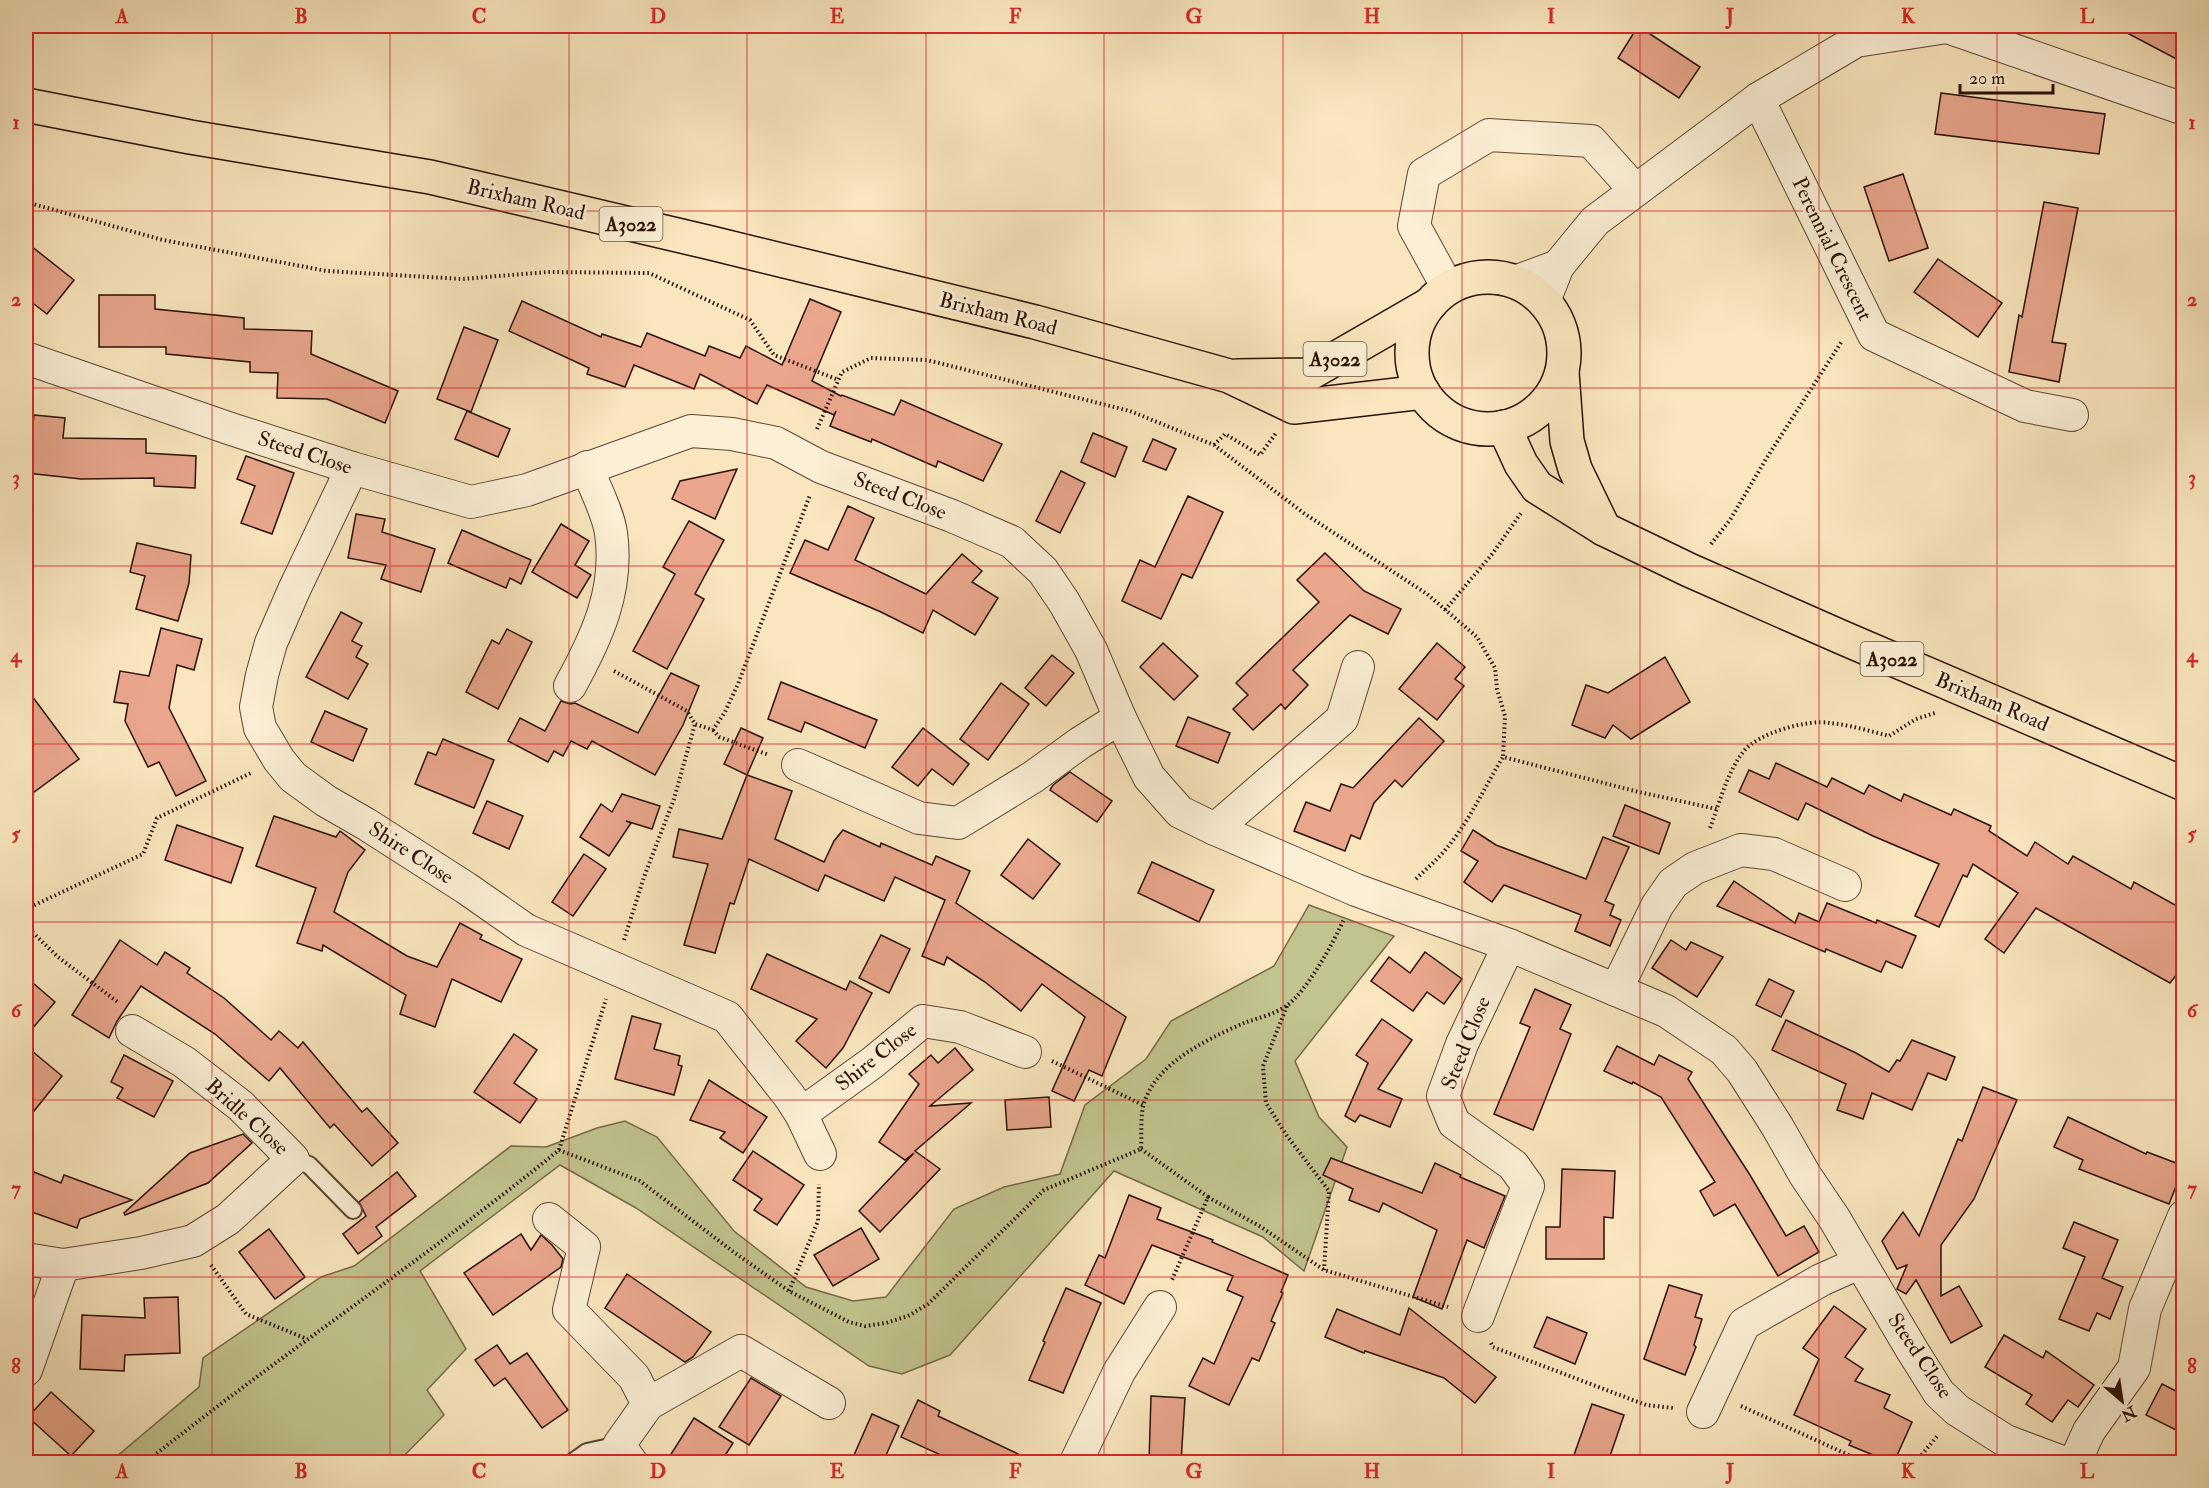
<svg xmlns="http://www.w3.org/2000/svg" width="2209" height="1488" viewBox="0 0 2209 1488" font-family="'IM FELL Double Pica',serif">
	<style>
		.green { fill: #c1c48f; stroke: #766a4a; stroke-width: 1.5 }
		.building { fill: #e9a68d; stroke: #2a1005; stroke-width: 1.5 }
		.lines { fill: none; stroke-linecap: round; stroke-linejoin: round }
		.lane-casing { stroke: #5e4633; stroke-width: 20 }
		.street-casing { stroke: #5e4633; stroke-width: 34 }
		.primary-casing { stroke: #2a1005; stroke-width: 36 }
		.path { stroke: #2a1005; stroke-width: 4; stroke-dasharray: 1.5 3; stroke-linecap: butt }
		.lane { stroke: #fbefd5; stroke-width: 16 }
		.street { stroke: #fbefd5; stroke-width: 32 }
		.primary { stroke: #f9e6be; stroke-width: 33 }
		.grid { fill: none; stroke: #d62828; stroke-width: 1.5; stroke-opacity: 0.55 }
		.labels { text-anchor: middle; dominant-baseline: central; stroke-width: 6; stroke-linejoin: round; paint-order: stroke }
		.shield { fill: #fbefd5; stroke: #695343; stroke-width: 1.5 }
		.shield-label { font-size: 20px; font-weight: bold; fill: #2a1005 }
		.street-label { font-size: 21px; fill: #2a1005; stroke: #fbefd5 }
		.neatline { fill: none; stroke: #d62828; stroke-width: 2 }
		.grid-label { font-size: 20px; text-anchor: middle; font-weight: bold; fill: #d62828 }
	</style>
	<rect width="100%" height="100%" fill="#f9e6be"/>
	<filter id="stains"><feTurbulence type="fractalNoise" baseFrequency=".00333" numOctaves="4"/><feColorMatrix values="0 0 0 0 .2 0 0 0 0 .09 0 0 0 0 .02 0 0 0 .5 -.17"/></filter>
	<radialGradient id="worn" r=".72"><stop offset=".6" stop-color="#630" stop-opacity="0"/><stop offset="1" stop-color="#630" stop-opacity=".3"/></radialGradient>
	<!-- green -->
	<polygon class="green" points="1309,905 1394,936 1295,1061 1319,1117 1347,1147 1304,1271 1263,1237 1114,1171 950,1355 902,1374 869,1366 636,1208 560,1165 420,1271 466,1349 427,1390 444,1415 398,1462 110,1462 199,1387 203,1358 321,1277 354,1266 511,1146 546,1147 597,1128 625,1121 657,1137 734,1231 806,1287 853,1301 886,1297 954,1209 1004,1187 1060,1174 1085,1105 1146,1059 1171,1021 1274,966"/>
	<!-- building -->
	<g class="building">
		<polygon points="1638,26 1700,67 1679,98 1618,58"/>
		<polygon points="2114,26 2184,26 2184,63"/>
		<polygon points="1941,93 2105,114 2099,154 1935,134"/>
		<polygon points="1903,174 1928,248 1889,261 1864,187"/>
		<polygon points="2044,202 2078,208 2052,342 2066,344 2059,382 2009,372 2019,315 2022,317"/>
		<polygon points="26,242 74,280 47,314 26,298"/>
		<polygon points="1938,259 2002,303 1978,337 1914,292"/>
		<polygon points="99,295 155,295 155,309 244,318 244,329 312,331 311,354 398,391 385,423 327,399 277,398 278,373 250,372 250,362 166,354 166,347 99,347"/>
		<polygon points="810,299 841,312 812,381 841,396 842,395 894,415 901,400 1002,444 983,481 938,461 936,467 872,439 871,442 830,426 836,411 834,415 767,385 757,404 700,374 694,389 634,365 625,387 587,374 589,368 509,331 522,301 601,337 602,334 641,347 647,333 705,356 709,346 740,358 746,346 782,365"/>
		<polygon points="464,327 498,340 471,412 437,399"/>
		<polygon points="467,411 510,429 498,457 455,439"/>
		<polygon points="34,415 65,418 63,438 146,439 146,453 196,456 195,488 154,486 154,478 81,479 27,473"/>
		<polygon points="1093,433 1127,447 1115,477 1081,462"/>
		<polygon points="1153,439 1176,449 1166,470 1143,461"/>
		<polygon points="246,456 294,473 272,534 241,523 255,486 237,479"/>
		<polygon points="737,469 715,519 672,499 680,481"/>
		<polygon points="1061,471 1085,483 1060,533 1036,521"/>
		<polygon points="1188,496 1223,512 1192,578 1182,574 1161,619 1122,601 1140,560 1155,567"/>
		<polygon points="848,506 874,518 855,560 926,594 962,554 982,571 972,582 998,598 975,635 933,610 923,633 881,612 790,573 805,540 828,550"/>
		<polygon points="356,514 385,519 382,532 435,549 421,592 381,579 386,565 348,558"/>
		<polygon points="689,521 724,540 695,594 704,599 667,669 633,651 675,574 663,567"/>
		<polygon points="561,524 589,541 575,565 591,575 577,598 532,572"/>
		<polygon points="462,530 531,560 521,584 510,578 506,588 448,563"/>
		<polygon points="137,543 191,555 189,583 178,621 136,609 145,576 130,572"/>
		<polygon points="1325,553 1364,591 1401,609 1388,634 1350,615 1293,670 1308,685 1285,709 1281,704 1253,730 1233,709 1248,695 1236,683 1319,602 1297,580"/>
		<polygon points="341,612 362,623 352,641 362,646 356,657 368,664 348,699 306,677"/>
		<polygon points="161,628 202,639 194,670 177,665 169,708 206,781 176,796 159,762 148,767 125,721 128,704 114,702 120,671 149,676"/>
		<polygon points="507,629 532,642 498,709 466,692 492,640 499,644"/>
		<polygon points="1163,643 1198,676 1174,700 1140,667"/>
		<polygon points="1437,643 1465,667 1455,679 1464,686 1437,720 1399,689"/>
		<polygon points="1052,655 1074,673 1046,706 1025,688"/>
		<polygon points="1665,657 1690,702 1631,739 1613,725 1605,738 1572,725 1586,685 1608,693"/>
		<polygon points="671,673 699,686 683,725 655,775 592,741 587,749 571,741 563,756 554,751 548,762 508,741 520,718 545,731 561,701 570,704 575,703 638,733"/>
		<polygon points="781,682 877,720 865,748 805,722 801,732 768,719"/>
		<polygon points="1001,683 1029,704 988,760 960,739"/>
		<polygon points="26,688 79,759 26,798"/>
		<polygon points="325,711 367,729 353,761 311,742"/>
		<polygon points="1188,717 1230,733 1218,763 1176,746"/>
		<polygon points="1419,718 1444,741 1402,787 1395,780 1374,803 1360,839 1351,835 1345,851 1294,831 1306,802 1330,811 1341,784 1353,788"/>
		<polygon points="741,728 763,738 747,775 724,764"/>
		<polygon points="923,728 969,764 953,785 932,769 918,786 892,767"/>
		<polygon points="443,739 494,760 474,808 415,784 428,752 436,755"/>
		<polygon points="1776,763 1827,787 1832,778 1864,794 1869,785 1901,801 1904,794 1951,815 1954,809 1991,826 1989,831 2027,856 2035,842 2068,864 2073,856 2131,889 2134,882 2184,910 2184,965 2170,983 2036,908 2004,953 1985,939 2018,893 1973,864 1967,877 1963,875 1939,927 1915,916 1939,864 1873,836 1806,803 1798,820 1739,792 1749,770 1769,779"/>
		<polygon points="1070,772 1112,801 1097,822 1050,790 1053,785"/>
		<polygon points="747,775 792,791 775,839 824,862 834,841 843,830 880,847 881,843 932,865 936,856 970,871 956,903 1126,1017 1102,1076 1089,1070 1074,1101 1052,1091 1085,1017 1042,984 1021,1011 985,982 947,957 944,965 922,956 945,900 895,877 884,901 825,875 818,891 749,859 734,904 730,903 715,953 684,945 708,864 673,857 679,829 722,839"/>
		<polygon points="622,794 660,806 652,829 626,821 631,823 609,856 580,837 601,804 612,812"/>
		<polygon points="487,801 523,816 509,849 473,833"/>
		<polygon points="1625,805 1670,823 1659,854 1613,836"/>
		<polygon points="274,816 336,837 340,831 365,850 348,872 334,912 407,956 437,967 460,923 482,935 480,939 522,959 501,1002 452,979 435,1027 400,1014 406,995 323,945 322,951 297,943 316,888 256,866"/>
		<polygon points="177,825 243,848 231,883 165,860"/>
		<polygon points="1473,830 1496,845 1586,879 1603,837 1629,847 1605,901 1614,905 1610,915 1621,920 1610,946 1575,931 1581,915 1504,885 1492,902 1464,882 1478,861 1461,851"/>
		<polygon points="1028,839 1060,864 1033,899 1001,875"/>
		<polygon points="584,854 606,869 573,916 552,902"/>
		<polygon points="1152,862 1214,890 1199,922 1138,893"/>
		<polygon points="1734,881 1795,923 1799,913 1819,922 1827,903 1876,923 1877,920 1916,936 1902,968 1886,961 1881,972 1826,949 1825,952 1717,906"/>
		<polygon points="881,935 910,949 889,993 859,978"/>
		<polygon points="120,940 157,965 165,952 190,968 187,973 224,998 271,1040 279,1031 298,1048 303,1042 362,1112 367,1108 398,1143 372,1166 334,1124 330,1128 280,1068 269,1081 215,1034 141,986 117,1021 109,1038 72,1015"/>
		<polygon points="1671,940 1686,950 1691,942 1723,957 1697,997 1652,968"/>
		<polygon points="1425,952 1462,979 1444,1004 1427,992 1413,1011 1371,981 1389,957 1410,973"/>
		<polygon points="767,954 846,990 850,981 872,993 843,1048 826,1068 796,1041 817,1019 751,989"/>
		<polygon points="26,977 55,1002 26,1036"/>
		<polygon points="1769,979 1794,991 1781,1017 1756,1005"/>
		<polygon points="1535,989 1571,1005 1560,1029 1571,1034 1533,1130 1494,1114 1530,1027 1520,1023"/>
		<polygon points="632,1016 661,1024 654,1049 680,1056 678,1065 682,1066 674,1095 615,1079"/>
		<polygon points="1382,1019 1412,1040 1378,1089 1402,1099 1390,1127 1360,1115 1355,1122 1345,1116 1368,1063 1356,1055"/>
		<polygon points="1786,1020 1856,1053 1889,1072 1897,1060 1900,1061 1912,1040 1955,1057 1946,1080 1928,1073 1912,1110 1872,1093 1863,1119 1837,1110 1846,1084 1772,1050"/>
		<polygon points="514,1034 537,1050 514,1083 537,1099 520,1123 474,1092"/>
		<polygon points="26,1046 62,1076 26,1121"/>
		<polygon points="1617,1046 1654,1065 1659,1055 1692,1072 1688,1079 1750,1175 1786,1236 1804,1226 1819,1252 1778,1276 1735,1204 1714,1216 1700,1191 1715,1182 1661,1097 1633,1082 1632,1084 1604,1071"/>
		<polygon points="955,1048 973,1070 930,1106 971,1103 915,1151 940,1169 880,1232 859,1211 914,1153 905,1160 879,1142 919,1084 909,1074 931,1055 938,1063"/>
		<polygon points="124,1055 173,1081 154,1117 117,1098 123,1088 111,1082"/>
		<polygon points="709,1080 767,1117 743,1153 720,1138 725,1132 690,1120"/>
		<polygon points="1983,1087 2017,1100 1974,1199 1941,1245 1941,1296 1959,1286 1982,1326 1951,1343 1916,1280 1906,1294 1897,1289 1907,1265 1897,1269 1882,1241 1903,1212 1919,1236 1958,1139 1962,1141"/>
		<polygon points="1049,1097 1051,1127 1007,1130 1005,1100"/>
		<polygon points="2068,1117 2146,1154 2147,1152 2184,1166 2169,1204 2079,1169 2083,1160 2054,1147"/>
		<polygon points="243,1134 252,1143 208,1183 125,1215 124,1213 190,1153"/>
		<polygon points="753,1151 804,1185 777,1225 754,1210 762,1199 733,1180"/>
		<polygon points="1331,1158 1422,1193 1435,1163 1461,1175 1460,1177 1505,1196 1484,1248 1467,1240 1442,1309 1413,1297 1437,1230 1383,1203 1379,1212 1349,1200 1353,1189 1323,1175"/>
		<polygon points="1562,1169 1615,1171 1613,1218 1604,1217 1604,1259 1546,1259 1546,1227 1560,1227"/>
		<polygon points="34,1172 61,1183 64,1175 132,1200 80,1219 77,1228 26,1210 26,1195"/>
		<polygon points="397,1172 416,1196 376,1227 382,1236 358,1254 343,1234 366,1216 359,1202"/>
		<polygon points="1129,1195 1161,1208 1157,1219 1213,1240 1212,1242 1288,1275 1281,1292 1283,1293 1271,1321 1275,1323 1259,1361 1252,1358 1229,1405 1189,1386 1203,1358 1214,1364 1243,1297 1227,1290 1233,1276 1152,1245 1124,1304 1085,1285 1099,1255 1105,1258"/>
		<polygon points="2074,1222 2118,1240 2102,1278 2123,1287 2110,1319 2097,1313 2089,1331 2059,1319 2085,1257 2063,1248"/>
		<polygon points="861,1228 879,1259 833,1286 814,1255"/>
		<polygon points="269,1229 305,1277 275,1299 239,1252"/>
		<polygon points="521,1234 531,1250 541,1235 552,1245 563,1259 561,1267 493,1315 464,1273"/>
		<polygon points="627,1274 711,1332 693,1357 685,1362 605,1308"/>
		<polygon points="1669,1285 1702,1295 1695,1317 1702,1319 1694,1345 1696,1347 1685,1375 1644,1359"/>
		<polygon points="1066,1288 1101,1303 1063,1393 1029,1380 1045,1342 1043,1341"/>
		<polygon points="178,1297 180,1353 125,1355 124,1371 80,1369 82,1315 145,1318 144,1298"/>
		<polygon points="1834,1306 1866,1329 1845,1357 1863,1369 1855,1381 1890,1395 1884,1408 1912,1422 1894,1462 1890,1462 1849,1445 1851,1441 1794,1415 1819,1359 1803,1348"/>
		<polygon points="1409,1308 1496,1377 1475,1403 1444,1378 1365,1351 1364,1353 1325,1337 1337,1309 1400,1335"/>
		<polygon points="1547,1317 1587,1333 1575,1364 1534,1347"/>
		<polygon points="2004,1335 2043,1358 2046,1351 2094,1385 2078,1407 2068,1400 2052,1422 2026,1404 2032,1395 1985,1367"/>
		<polygon points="497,1345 510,1364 527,1353 568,1410 542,1428 505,1378 494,1386 475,1360"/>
		<polygon points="751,1378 781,1396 749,1445 719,1427"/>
		<polygon points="2162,1384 2184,1395 2184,1434 2146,1415"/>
		<polygon points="51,1392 94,1431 71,1456 28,1417"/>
		<polygon points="1151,1396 1185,1398 1181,1462 1149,1462"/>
		<polygon points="918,1400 940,1411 938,1416 1035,1462 956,1462 901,1437"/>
		<polygon points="1592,1404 1624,1415 1608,1462 1596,1462 1574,1455"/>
		<polygon points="872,1414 899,1426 883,1462 851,1462"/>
		<polygon points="694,1418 733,1443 721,1462 666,1462"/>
	</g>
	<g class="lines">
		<defs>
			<g id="lane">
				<polyline points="293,1159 309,1165 353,1210"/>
				<polyline points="573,1462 587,1452 619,1445"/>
			</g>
			<g id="street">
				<polyline points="1758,99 1874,335 2025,406 2072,415"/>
				<polyline points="1515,282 1558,266"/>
				<polyline points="1448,288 1414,226 1424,174 1489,135 1591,141 1635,190"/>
				<polyline points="1544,301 1558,266 1595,221 1758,99 1856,41 1947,27 2184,109"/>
				<polyline points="26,358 231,429 352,468 471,502 527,490 691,431 732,434 776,443 821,467 952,516 1012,542 1043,571 1064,602 1091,650 1120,718 1149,777 1180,812 1215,829 1356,890 1509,945 1666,1011 1724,1050 1742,1071 1777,1126 1805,1175 1834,1218 1912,1350 1939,1393 1957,1410 2006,1441 2062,1462"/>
				<polyline points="352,468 294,590 271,643 262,675 256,707 260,728 279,760 293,777 326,801 366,824 466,888 526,930 727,1017 790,1097 801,1114 872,1063 923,1021 960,1027 1025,1052"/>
				<path d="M570,686C597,637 619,590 611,533C608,512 594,487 587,467"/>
				<polyline points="798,765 919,818 958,823 1033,777 1080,743 1120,718"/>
				<polyline points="1215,829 1342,719 1358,667"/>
				<polyline points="1616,990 1657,906 1673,883 1695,868 1741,850 1774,854 1845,885"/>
				<polyline points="801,1114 820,1154"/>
				<polyline points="549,1219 584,1247 569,1310 634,1377 648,1404 619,1445 631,1462"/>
				<polyline points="26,1259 63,1265 26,1370"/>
				<polyline points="63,1265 141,1253 193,1241 228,1219 293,1159 241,1106 184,1062 132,1031"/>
				<polyline points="1478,1316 1528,1186 1513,1165 1454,1123 1443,1096 1462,1044 1509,945"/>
				<polyline points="648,1404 741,1351 829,1403"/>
				<polyline points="1703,1412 1744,1324 1821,1280 1859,1263"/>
				<polyline points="1076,1462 1119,1372 1160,1307"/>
				<polyline points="2075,1462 2089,1431 2134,1368 2145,1309 2184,1216"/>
			</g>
			<g id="primary">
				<polyline points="26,105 190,137 430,177 707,242 1035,322 1229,376 1294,407 1423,392"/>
				<circle cx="1488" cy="353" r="76"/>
				<polyline points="1562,372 1567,441 1575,469 1604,529"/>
				<polyline points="1237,376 1307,375 1430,304"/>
				<polyline points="1504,427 1521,464 1537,487 1604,529 1689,570 1841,637 2184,784"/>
			</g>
		</defs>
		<!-- lane casing -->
		<use href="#lane" class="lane-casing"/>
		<!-- street casing -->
		<use href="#street" class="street-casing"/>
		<!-- primary casing -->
		<use href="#primary" class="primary-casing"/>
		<!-- path -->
		<g class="path">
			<polyline points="26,202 163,240 327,271 462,279 548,272 649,273 750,320 774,355 839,380"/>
			<polyline points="817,429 842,372 871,358 927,360 1130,411 1214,445 1305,514 1427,594 1477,637 1495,668 1497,689 1505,716 1503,757"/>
			<polyline points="1214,445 1225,434 1260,455 1276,433"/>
			<polyline points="1711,544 1730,520 1766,459 1842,341"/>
			<polyline points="1445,610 1493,553 1521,513"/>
			<polyline points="614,671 687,711 695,724 713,730 725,712 738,684 810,495"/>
			<polyline points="713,730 719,737 769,755"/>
			<path d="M1710,828C1720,802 1727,772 1744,751C1758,733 1808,719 1830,723C1850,725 1870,731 1889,736L1916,719L1935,713"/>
			<path d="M1416,879C1426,869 1437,860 1446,849C1469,822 1484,788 1503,757L1639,792L1717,809"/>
			<polyline points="26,909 143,854 157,818 251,773"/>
			<polyline points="26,926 58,957 119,1003"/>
			<polyline points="624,940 644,877 674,799 695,724"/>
			<polyline points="1287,1006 1263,1066 1266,1103 1287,1136 1329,1191 1324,1270"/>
			<polyline points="1052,1061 1143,1105"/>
			<polyline points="1141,1149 1208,1197 1172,1280"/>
			<polyline points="559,1150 606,999"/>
			<polyline points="1208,1197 1261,1227 1324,1270 1448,1307"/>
			<polyline points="211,1265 246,1314 307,1339"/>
			<polyline points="789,1291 818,1221 819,1184"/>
			<polyline points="1491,1343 1493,1347 1646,1405 1674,1408"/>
			<polyline points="1741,1406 1864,1462"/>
			<path d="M146,1462C281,1354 425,1259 559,1150L640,1181L735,1253L789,1291L849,1322L865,1326L886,1323L908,1316L928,1304L1044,1190L1141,1149C1142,1134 1140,1117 1144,1103C1157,1062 1208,1039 1244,1023C1258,1018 1275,1014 1286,1006C1306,993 1335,940 1344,919"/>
			<polyline points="1916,1462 1938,1435"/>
		</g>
		<!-- lane -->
		<use href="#lane" class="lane"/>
		<!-- street -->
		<use href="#street" class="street"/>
		<!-- primary -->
		<use href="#primary" class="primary"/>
	</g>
	<!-- grid -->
	<path class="grid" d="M212,26V1462M390,26V1462M569,26V1462M747,26V1462M926,26V1462M1104,26V1462M1283,26V1462M1462,26V1462M1640,26V1462M1819,26V1462M1997,26V1462M26,211H2184M26,388H2184M26,566H2184M26,744H2184M26,922H2184M26,1100H2184M26,1277H2184"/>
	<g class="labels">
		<!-- shield labels -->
		<g class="shield">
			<rect x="599.5" y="207" width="63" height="34" rx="4.5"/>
			<rect x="1303.5" y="342" width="63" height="34" rx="4.5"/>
			<rect x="1860.5" y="642" width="63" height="34" rx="4.5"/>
		</g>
		<g class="shield-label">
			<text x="631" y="224">A3022</text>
			<text x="1335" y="359">A3022</text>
			<text x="1892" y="659">A3022</text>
		</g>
		<!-- street labels -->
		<g class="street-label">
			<text transform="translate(526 200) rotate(13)">Brixham Road</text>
			<text transform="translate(1832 249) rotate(64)">Perennial Crescent</text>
			<text transform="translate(998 314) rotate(14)">Brixham Road</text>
			<text transform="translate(305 453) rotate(18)">Steed Close</text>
			<text transform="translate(900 496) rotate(21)">Steed Close</text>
			<text transform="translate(1992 702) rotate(23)">Brixham Road</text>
			<text transform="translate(411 853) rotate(33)">Shire Close</text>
			<text transform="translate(1466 1043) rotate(-68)">Steed Close</text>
			<text transform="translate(876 1057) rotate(-38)">Shire Close</text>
			<text transform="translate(247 1117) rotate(42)">Bridle Close</text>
			<text transform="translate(1920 1356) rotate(56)">Steed Close</text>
		</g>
	</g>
	<!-- margin -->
	<rect width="2209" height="1488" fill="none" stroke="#f9e6be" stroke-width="66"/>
	<!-- north arrow -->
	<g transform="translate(2122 1401) rotate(151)" stroke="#fbefd5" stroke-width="4.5" paint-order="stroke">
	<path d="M0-4.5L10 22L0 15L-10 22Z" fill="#2a1005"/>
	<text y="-9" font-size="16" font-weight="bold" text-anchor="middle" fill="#2a1005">N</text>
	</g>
	<!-- scale -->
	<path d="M1960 84v9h93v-9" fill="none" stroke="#2a1005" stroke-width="3"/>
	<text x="1969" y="84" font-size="18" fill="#2a1005" stroke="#fbefd5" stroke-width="4.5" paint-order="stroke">20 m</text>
	<rect x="33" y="33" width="2143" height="1422" class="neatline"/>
	<g class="grid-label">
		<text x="122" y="23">A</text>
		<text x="301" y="23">B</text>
		<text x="479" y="23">C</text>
		<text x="658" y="23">D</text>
		<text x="837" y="23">E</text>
		<text x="1015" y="23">F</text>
		<text x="1194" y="23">G</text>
		<text x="1372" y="23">H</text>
		<text x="1551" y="23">I</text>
		<text x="1730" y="23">J</text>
		<text x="1908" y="23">K</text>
		<text x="2087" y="23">L</text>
		<text x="16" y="129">1</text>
		<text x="2192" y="129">1</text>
		<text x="16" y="306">2</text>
		<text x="2192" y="306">2</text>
		<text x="16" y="484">3</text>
		<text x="2192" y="484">3</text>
		<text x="16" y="662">4</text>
		<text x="2192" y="662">4</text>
		<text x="16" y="840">5</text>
		<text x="2192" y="840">5</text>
		<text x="16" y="1017">6</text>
		<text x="2192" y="1017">6</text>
		<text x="16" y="1195">7</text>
		<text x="2192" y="1195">7</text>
		<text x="16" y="1373">8</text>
		<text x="2192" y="1373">8</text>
		<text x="122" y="1478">A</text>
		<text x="301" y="1478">B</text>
		<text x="479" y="1478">C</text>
		<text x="658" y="1478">D</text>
		<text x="837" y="1478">E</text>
		<text x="1015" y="1478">F</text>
		<text x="1194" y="1478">G</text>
		<text x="1372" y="1478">H</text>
		<text x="1551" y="1478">I</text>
		<text x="1730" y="1478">J</text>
		<text x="1908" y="1478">K</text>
		<text x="2087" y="1478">L</text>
	</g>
	<rect width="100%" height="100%" filter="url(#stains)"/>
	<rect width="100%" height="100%" fill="url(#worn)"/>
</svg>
